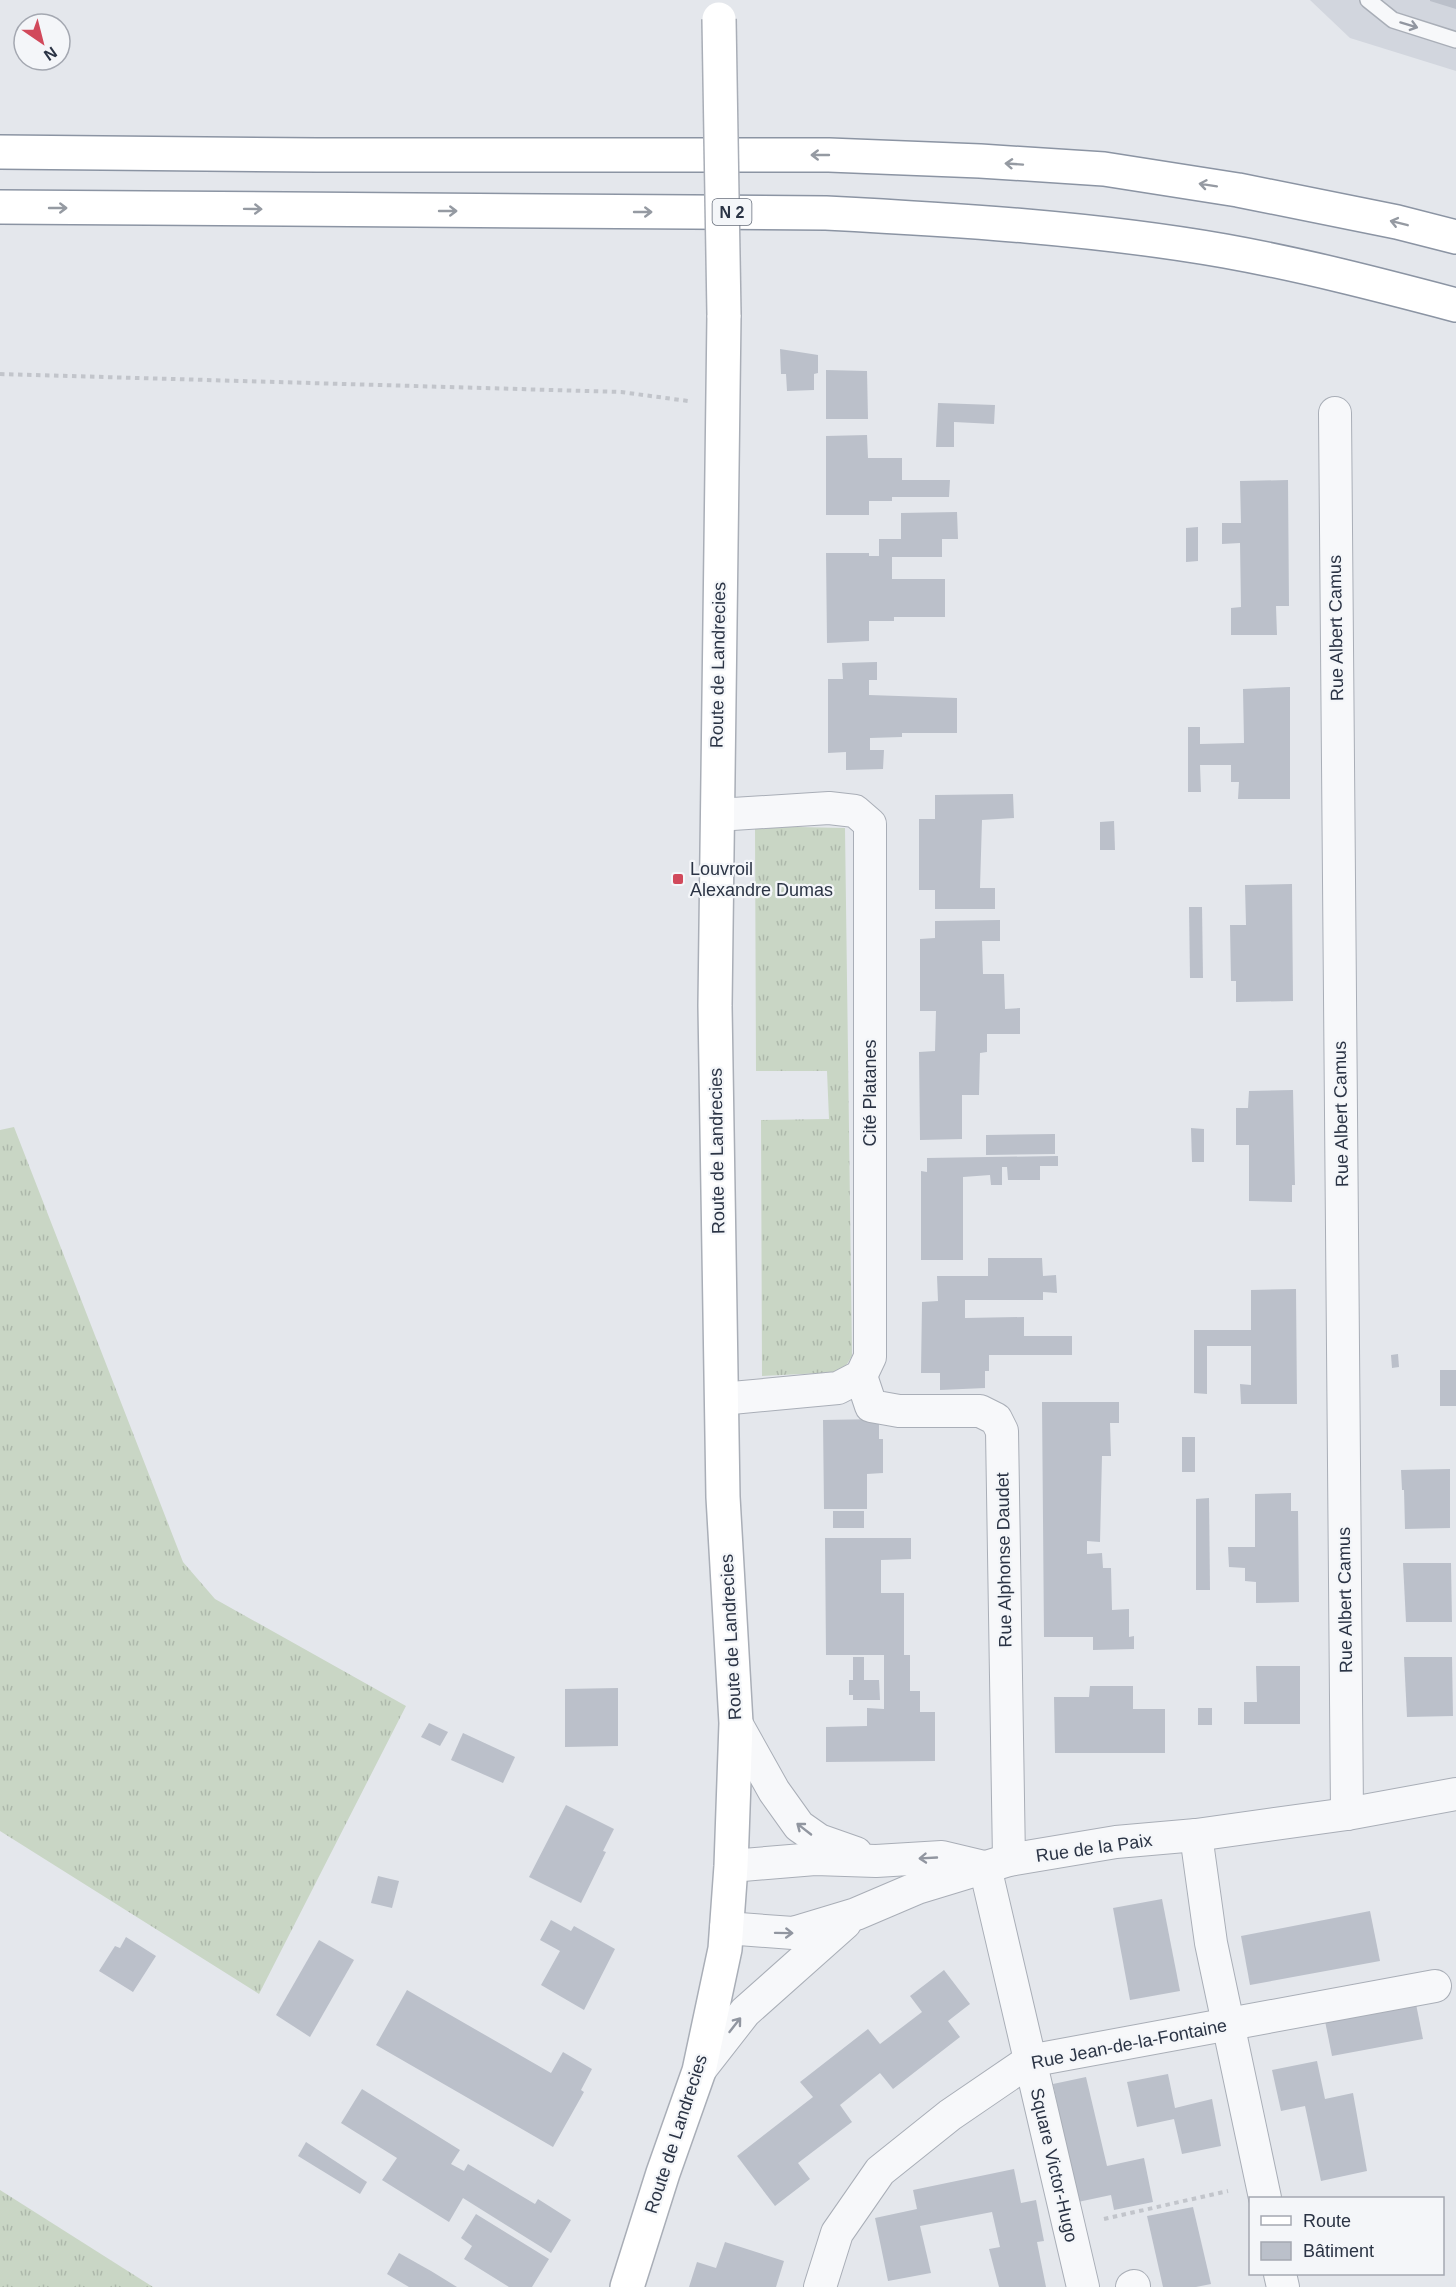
<svg xmlns="http://www.w3.org/2000/svg" width="1456" height="2287" viewBox="0 0 1456 2287" font-family="Helvetica,sans-serif">
	<style>
		.built { fill: #d2d6de }
		.grass { fill: url(#grass-tufts) }
		.building { fill: #bbc0ca }
		.lines { fill: none; stroke-linecap: round; stroke-linejoin: round }
		.service-casing { stroke: #a9aeb7; stroke-width: 18 }
		.minor-casing { stroke: #a9aeb7; stroke-width: 34 }
		.secondary-casing { stroke: #a9aeb7; stroke-width: 36 }
		.trunk-casing { stroke: #8b94a3; stroke-width: 36 }
		.path { stroke: #c2c5cb; stroke-width: 4; stroke-dasharray: 4.5 4.5; stroke-linecap: butt }
		.service { stroke: #f7f8fa; stroke-width: 15 }
		.minor { stroke: #f7f8fa; stroke-width: 32 }
		.secondary { stroke: #fff; stroke-width: 33 }
		.trunk { stroke: #fff; stroke-width: 33 }
		.secondary-bridge-casing { stroke: #a9aeb7; stroke-width: 36; stroke-linecap: butt }
		.secondary-bridge { stroke: #fff; stroke-width: 33 }
		.oneway { stroke: #9196a0 }
		.oneway2 { stroke: #959aa2 }
		.poi-dot { fill: #d1495b; stroke: #f4f6f9; stroke-width: 2 }
		.labels { text-anchor: middle; dominant-baseline: central; stroke-width: 4.5; stroke-linejoin: round; paint-order: stroke }
		.shield { fill: #f4f6f9; stroke: #676e7b; stroke-width: 1.5 }
		.shield-label { font-size: 16px; font-weight: bold; fill: #2b3445 }
		.street-label { font-size: 18px; fill: #2b3445; stroke: #f4f6f9 }
		.poi-label { font-size: 18px; fill: #2b3445; stroke: #f4f6f9; text-anchor: start }
	</style>
	<defs>
		<pattern id="grass-tufts" width="24" height="20" patternUnits="userSpaceOnUse" patternTransform="scale(1.5)"><rect width="24" height="20" fill="#c9d6c5"/><path d="M3 7l-1-3M5 7V3M7 7l1-3M15 17l-1-3M17 17v-4M19 17l1-3" fill="none" stroke="#adb8ab"/></pattern>
	</defs>
	<rect width="100%" height="100%" fill="#e4e7ec"/>
	<!-- built -->
	<polygon class="built" points="1310,0 1456,0 1456,71 1350,38"/>
	<!-- grass -->
	<g class="grass">
		<polygon points="755,826 845,828 852,1356 842,1372 762,1376 761,1120 829,1119 827,1071 756,1071"/>
		<polygon points="14,1127 183,1562 215,1599 406,1706 259,1994 0,1831 0,1130"/>
		<polygon points="0,2190 153,2287 0,2287"/>
	</g>
	<!-- building -->
	<g class="building">
		<polygon points="1430,0 1456,0 1456,9 1430,1"/>
		<polygon points="780,349 818,355 818,373 814,374 814,390 787,391 786,374 781,374"/>
		<polygon points="826,370 867,371 868,419 826,419"/>
		<polygon points="938,403 995,405 994,424 954,422 954,447 936,447"/>
		<polygon points="867,435 868,458 902,458 902,480 950,480 949,497 892,497 892,501 869,501 869,515 826,515 826,436"/>
		<polygon points="1288,480 1289,606 1276,606 1277,635 1231,635 1231,608 1241,607 1240,543 1222,544 1222,523 1241,523 1240,481"/>
		<polygon points="957,512 958,539 942,539 942,557 892,557 892,579 945,579 945,617 894,617 894,621 869,621 869,641 827,643 826,553 869,553 869,556 879,556 879,539 901,539 901,513"/>
		<polygon points="1198,527 1198,561 1186,562 1186,528"/>
		<polygon points="877,662 877,680 869,680 869,695 957,698 957,733 902,733 902,737 870,738 870,750 884,750 883,769 846,770 846,752 828,753 828,679 843,679 842,663"/>
		<polygon points="1290,687 1290,799 1238,799 1239,782 1231,782 1231,765 1200,765 1201,792 1188,792 1188,727 1200,727 1200,744 1244,743 1243,689"/>
		<polygon points="1013,794 1014,818 982,820 980,888 995,888 995,909 935,909 935,890 919,890 919,819 935,819 935,795"/>
		<polygon points="1114,821 1115,850 1100,850 1100,822"/>
		<polygon points="1292,884 1293,1001 1236,1002 1236,981 1231,981 1230,925 1246,925 1245,885"/>
		<polygon points="1189,907 1202,907 1203,978 1190,978"/>
		<polygon points="1000,920 1000,941 982,941 983,974 1004,974 1005,1009 1020,1008 1020,1034 987,1034 987,1052 980,1053 979,1095 962,1095 962,1139 920,1140 919,1052 935,1051 936,1011 920,1011 920,939 935,938 935,921"/>
		<polygon points="1293,1090 1295,1185 1292,1185 1292,1202 1249,1201 1249,1145 1236,1145 1236,1108 1248,1108 1249,1091"/>
		<polygon points="1191,1128 1204,1129 1204,1162 1192,1162"/>
		<polygon points="1055,1134 1055,1154 986,1155 986,1135"/>
		<polygon points="1058,1156 1058,1166 1040,1166 1040,1180 1008,1180 1007,1167 1002,1167 1002,1185 991,1185 990,1175 963,1177 963,1260 921,1260 921,1171 927,1172 927,1158"/>
		<polygon points="988,1258 1042,1258 1043,1276 1056,1275 1057,1293 1043,1292 1043,1300 965,1300 965,1318 1024,1317 1024,1336 1072,1336 1072,1355 989,1355 989,1371 985,1371 985,1388 940,1390 940,1373 921,1373 922,1302 938,1301 937,1276 988,1276"/>
		<polygon points="1296,1289 1297,1404 1241,1404 1240,1384 1251,1385 1251,1346 1207,1346 1207,1394 1194,1393 1194,1330 1251,1330 1251,1290"/>
		<polygon points="1398,1354 1399,1367 1392,1368 1391,1355"/>
		<rect x="1440" y="1370" width="16" height="36"/>
		<polygon points="1042,1402 1119,1402 1119,1423 1110,1423 1111,1456 1102,1456 1100,1542 1087,1541 1087,1554 1102,1553 1103,1568 1111,1568 1112,1610 1129,1609 1129,1637 1134,1636 1134,1649 1093,1650 1093,1637 1044,1637"/>
		<polygon points="879,1419 879,1439 883,1439 883,1473 867,1474 867,1509 824,1509 823,1420"/>
		<rect x="1182" y="1437" width="13" height="35"/>
		<polygon points="1450,1469 1450,1528 1405,1529 1404,1490 1402,1490 1401,1470"/>
		<polygon points="1291,1493 1291,1511 1298,1511 1299,1602 1256,1603 1256,1582 1245,1581 1245,1568 1229,1567 1228,1547 1255,1547 1255,1494"/>
		<polygon points="1209,1498 1210,1590 1196,1590 1196,1499"/>
		<rect x="833" y="1511" width="31" height="17"/>
		<polygon points="825,1538 911,1538 911,1559 881,1560 881,1593 904,1593 904,1655 910,1655 910,1691 920,1691 920,1712 935,1712 935,1761 826,1762 826,1727 867,1726 867,1708 884,1709 884,1655 826,1655"/>
		<polygon points="1403,1563 1451,1563 1452,1622 1406,1622"/>
		<polygon points="853,1657 864,1657 864,1680 879,1680 880,1700 853,1700 853,1695 849,1695 849,1680 853,1680"/>
		<polygon points="1404,1657 1452,1657 1453,1716 1407,1717"/>
		<polygon points="1256,1666 1300,1666 1300,1724 1244,1724 1244,1702 1257,1702"/>
		<polygon points="1090,1686 1133,1686 1133,1709 1165,1709 1165,1753 1055,1753 1054,1697 1089,1697"/>
		<polygon points="618,1688 618,1746 565,1747 565,1689"/>
		<rect x="1198" y="1708" width="14" height="17"/>
		<polygon points="429,1723 448,1732 440,1746 421,1737"/>
		<polygon points="463,1733 515,1757 503,1783 451,1760"/>
		<polygon points="566,1805 614,1829 603,1851 606,1852 581,1903 529,1877"/>
		<polygon points="378,1876 399,1881 392,1908 371,1903"/>
		<polygon points="1162,1899 1180,1991 1130,2000 1113,1908"/>
		<polygon points="1370,1911 1380,1961 1250,1985 1241,1936"/>
		<polygon points="551,1920 571,1931 574,1926 615,1949 584,2010 541,1985 560,1951 540,1940"/>
		<polygon points="126,1937 156,1956 133,1992 99,1971 115,1946 120,1948"/>
		<polygon points="319,1940 354,1960 310,2037 276,2015"/>
		<polygon points="944,1970 970,2004 948,2021 960,2037 893,2089 880,2073 840,2105 852,2122 798,2163 810,2179 775,2206 737,2156 813,2097 800,2082 868,2029 880,2044 922,2012 910,1996"/>
		<polygon points="407,1990 551,2073 563,2052 592,2069 581,2090 584,2092 553,2147 376,2045"/>
		<polygon points="1416,2004 1423,2039 1332,2056 1325,2021"/>
		<polygon points="1317,2061 1325,2099 1353,2093 1367,2171 1321,2181 1305,2106 1281,2111 1272,2070"/>
		<polygon points="1168,2074 1175,2108 1212,2099 1221,2146 1182,2154 1174,2119 1137,2127 1127,2082"/>
		<polygon points="1086,2077 1107,2166 1144,2158 1153,2202 1114,2210 1111,2195 1078,2202 1053,2084"/>
		<polygon points="362,2089 460,2150 451,2164 464,2171 468,2164 535,2204 538,2199 571,2220 551,2253 463,2198 449,2222 382,2180 397,2158 341,2123"/>
		<polygon points="306,2142 367,2182 360,2194 298,2156"/>
		<polygon points="1014,2169 1021,2203 1036,2200 1044,2241 1037,2242 1046,2287 999,2287 989,2249 1000,2247 992,2212 920,2226 931,2273 888,2281 875,2218 917,2209 913,2190"/>
		<polygon points="1193,2207 1211,2284 1196,2287 1163,2287 1147,2216"/>
		<polygon points="476,2214 549,2259 532,2287 509,2287 464,2259 472,2246 461,2238"/>
		<polygon points="725,2242 784,2261 776,2287 689,2287 697,2262 716,2268"/>
		<polygon points="399,2253 431,2271 457,2287 409,2287 387,2274"/>
	</g>
	<g class="lines">
		<defs>
			<polyline id="service" points="1368,0 1393,20 1456,40"/>
			<g id="minor">
				<polyline points="1335,413 1347,1814"/>
				<polyline points="717,815 829,808 855,811 870,824 870,1357 861,1376 838,1388 721,1399"/>
				<polyline points="861,1376 871,1406 899,1411 980,1411 996,1419 1002,1431 1009,1860"/>
				<polyline points="736,1723 774,1791 799,1826 819,1840 856,1853"/>
				<polyline points="1196,1835 1211,1943 1265,2198"/>
				<polyline points="731,1866 815,1859 876,1861 942,1857 984,1867"/>
				<polyline points="985,1867 1083,2287"/>
				<polyline points="726,1928 793,1933 856,1914 917,1888 1009,1860 1116,1842 1196,1835 1347,1814 1456,1794"/>
				<polyline points="699,2071 745,2012 845,1923"/>
				<polyline points="1280,2274 1283,2287"/>
				<polyline points="820,2287 837,2233 880,2171 950,2115 1029,2061 1435,1986"/>
				<polyline points="1132,2287 1134,2286"/>
			</g>
			<polyline id="secondary" points="627,2287 663,2173 699,2071 725,1949 731,1866 736,1723 723,1497 715,1006 724,315"/>
			<g id="trunk">
				<polyline points="0,152 317,155 829,155 980,161 1104,169 1238,190 1397,222 1456,237"/>
				<path d="M0,207L826,213C959,220 1093,228 1225,251C1303,265 1380,285 1456,305"/>
			</g>
		</defs>
		<!-- service casing -->
		<use href="#service" class="service-casing"/>
		<!-- minor casing -->
		<use href="#minor" class="minor-casing"/>
		<!-- secondary casing -->
		<use href="#secondary" class="secondary-casing"/>
		<!-- trunk casing -->
		<use href="#trunk" class="trunk-casing"/>
		<!-- path -->
		<g class="path">
			<polyline points="0,374 621,392 688,401"/>
			<polyline points="1104,2219 1228,2191"/>
		</g>
		<!-- service -->
		<use href="#service" class="service"/>
		<!-- minor -->
		<use href="#minor" class="minor"/>
		<!-- secondary -->
		<use href="#secondary" class="secondary"/>
		<!-- trunk -->
		<use href="#trunk" class="trunk"/>
		<defs>
			<polyline id="secondary-bridge" points="719,19 724,315"/>
		</defs>
		<!-- secondary-bridge casing -->
		<use href="#secondary-bridge" class="secondary-bridge-casing"/>
		<!-- secondary-bridge -->
		<use href="#secondary-bridge" class="secondary-bridge"/>
	</g>
	<!-- one-way arrows -->
	<defs><path id="oneway-shaft" d="M-6 0H5M1.5-3L5.5 0L1.5 3" fill="none" stroke-width="1.6" stroke-linecap="round" stroke-linejoin="round" transform="scale(1.5)"/></defs>
	<g class="oneway">
		<use href="#oneway-shaft" transform="translate(1409 25) rotate(17)"/>
		<use href="#oneway-shaft" transform="translate(804 1829) rotate(-142)"/>
		<use href="#oneway-shaft" transform="translate(928 1858) rotate(177)"/>
		<use href="#oneway-shaft" transform="translate(784 1933) rotate(1)"/>
		<use href="#oneway-shaft" transform="translate(735 2025) rotate(-52)"/>
	</g>
	<g class="oneway2">
		<use href="#oneway-shaft" transform="translate(820 155) rotate(-180)"/>
		<use href="#oneway-shaft" transform="translate(1014 164) rotate(-176)"/>
		<use href="#oneway-shaft" transform="translate(1208 185) rotate(-171)"/>
		<use href="#oneway-shaft" transform="translate(58 208)"/>
		<use href="#oneway-shaft" transform="translate(253 209) rotate(1)"/>
		<use href="#oneway-shaft" transform="translate(448 211)"/>
		<use href="#oneway-shaft" transform="translate(643 212)"/>
		<use href="#oneway-shaft" transform="translate(1399 223) rotate(-166)"/>
	</g>
	<!-- markers -->
	<rect class="poi-dot" x="672" y="873" width="12" height="12" rx="3"/>
	<g class="labels">
		<!-- shield labels -->
		<rect class="shield" x="712.5" y="199" width="39" height="26" rx="4.5"/>
		<g class="shield-label">
			<text x="732" y="212">N 2</text>
		</g>
		<!-- street labels -->
		<g class="street-label">
			<text transform="translate(1336 628) rotate(-91)">Rue Albert Camus</text>
			<text transform="translate(718 665) rotate(-89)">Route de Landrecies</text>
			<text transform="translate(870 1093) rotate(-90)">Cité Platanes</text>
			<text transform="translate(1341 1114) rotate(-91)">Rue Albert Camus</text>
			<text transform="translate(717 1151) rotate(-91)">Route de Landrecies</text>
			<text transform="translate(1004 1560) rotate(-91)">Rue Alphonse Daudet</text>
			<text transform="translate(1345 1600) rotate(-91)">Rue Albert Camus</text>
			<text transform="translate(731 1637) rotate(-93)">Route de Landrecies</text>
			<text transform="translate(1094 1848) rotate(-8)">Rue de la Paix</text>
			<text transform="translate(1129 2044) rotate(-11)">Rue Jean-de-la-Fontaine</text>
			<text transform="translate(676 2134) rotate(-72)">Route de Landrecies</text>
			<text transform="translate(1054 2165) rotate(77)">Square Victor-Hugo</text>
		</g>
		<!-- poi labels -->
		<g class="poi-label">
			<text x="690" y="869">Louvroil<tspan x="690" dy="21">Alexandre Dumas</tspan></text>
		</g>
	</g>
	<!-- legend -->
	<rect x="1249" y="2197" width="195" height="78" fill="#f4f6f9" stroke="#a4a8b1" stroke-width="1.5"/>
	<rect x="1261" y="2216" width="30" height="9" fill="#ffffff" stroke="#a4a8b1" stroke-width="1.5"/>
	<text x="1303" y="2227" font-size="18" fill="#2b3445">Route</text>
	<rect x="1261" y="2242" width="30" height="18" fill="#bbc0ca" stroke="#a4a8b1" stroke-width="1.5"/>
	<text x="1303" y="2257" font-size="18" fill="#2b3445">Bâtiment</text>
	<!-- north arrow -->
	<g transform="translate(42 42) rotate(145)"><circle r="28" fill="#f4f6f9" stroke="#a4a8b1" stroke-width="1.5"/>
	<path d="M0-4.5L10 22L0 15L-10 22Z" fill="#d1495b"/>
	<text y="-9" font-size="16" font-weight="bold" text-anchor="middle" fill="#2b3445">N</text>
	</g>
</svg>
